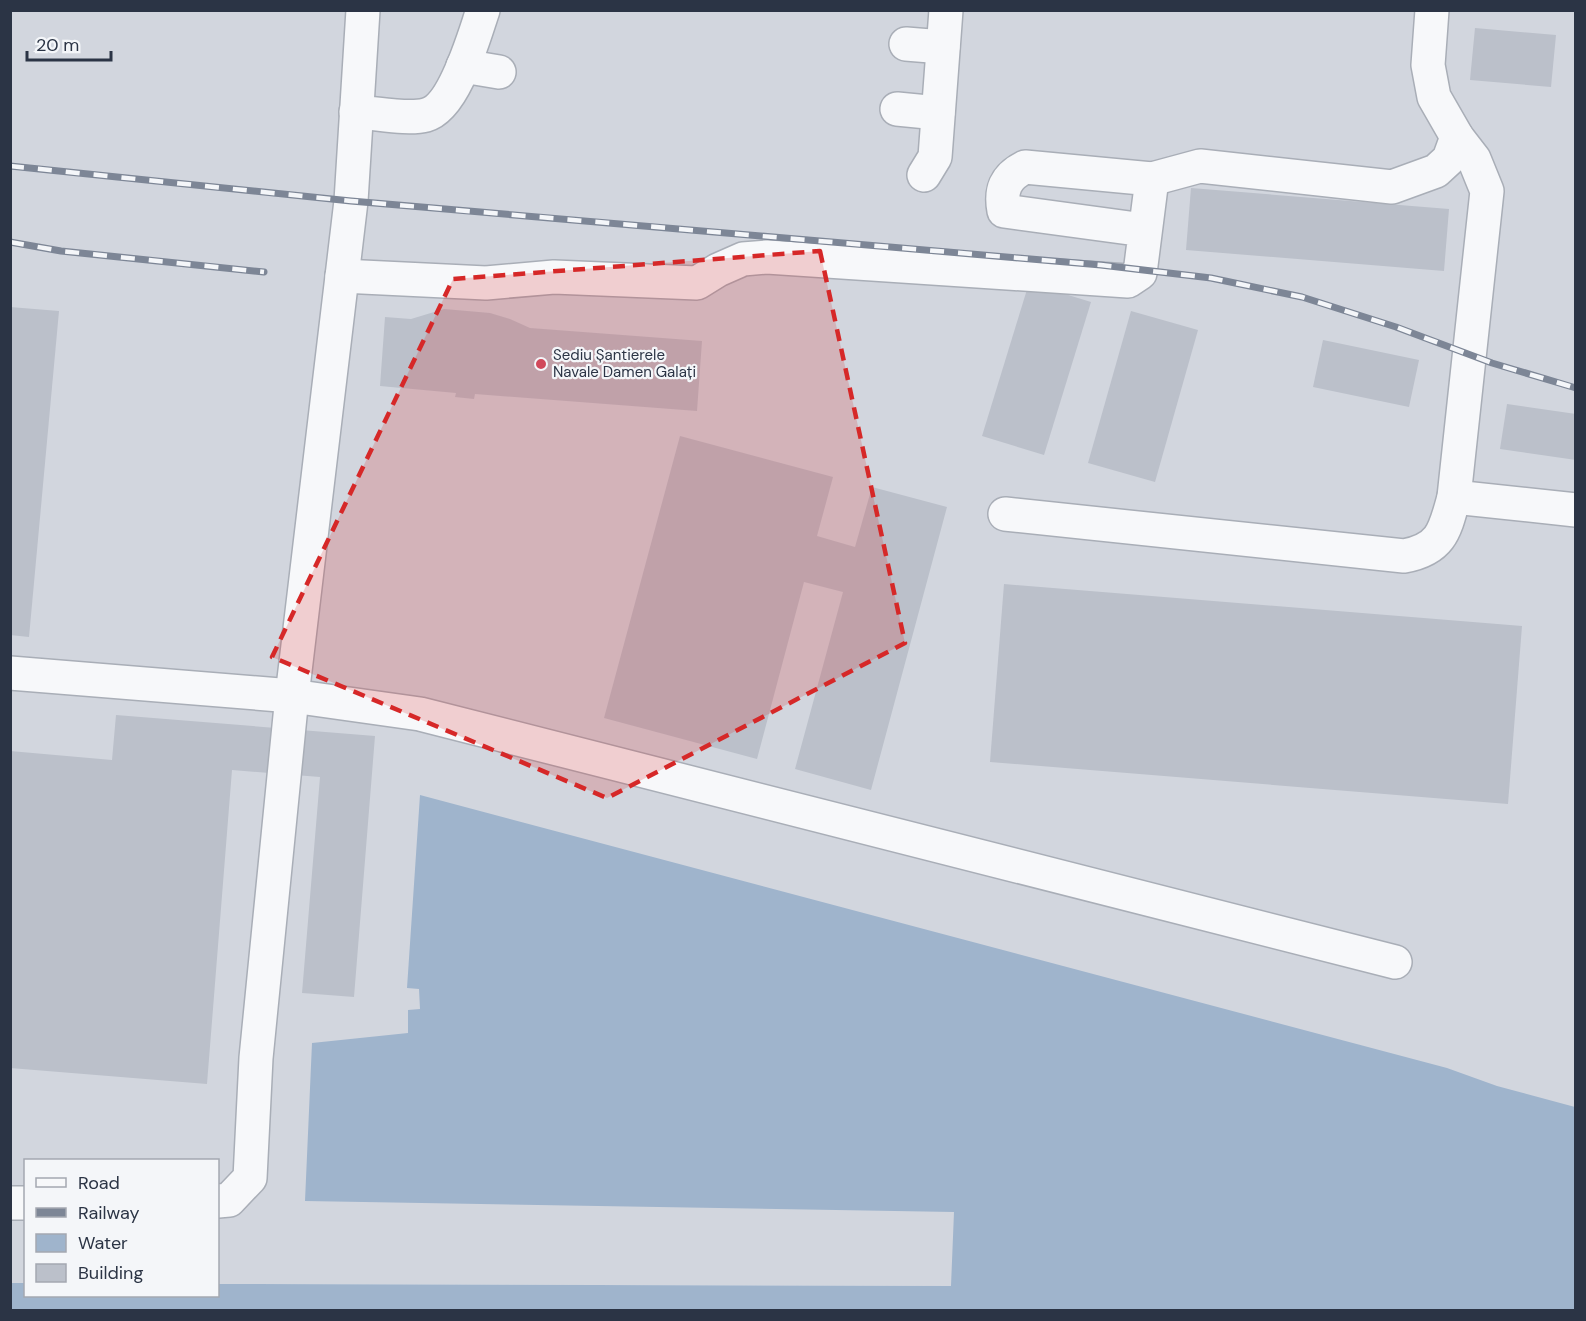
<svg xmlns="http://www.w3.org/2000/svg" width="1586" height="1321" viewBox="0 0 1586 1321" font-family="'DM Sans',sans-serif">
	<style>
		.built { fill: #d2d6de }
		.water { fill: #9fb4cc }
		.building { fill: #bbc0ca }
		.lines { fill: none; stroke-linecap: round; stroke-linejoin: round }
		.minor-casing { stroke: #a9aeb7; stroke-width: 36 }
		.minor { stroke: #f7f8fa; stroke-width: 33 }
		.rail-casing { stroke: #7d8696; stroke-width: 7 }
		.rail { stroke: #f4f6f9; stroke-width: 4.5; stroke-dasharray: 14; stroke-linecap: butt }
		.marked { fill: #d62828; fill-opacity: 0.2; stroke: #d62828; stroke-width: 4.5; stroke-dasharray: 12 8; stroke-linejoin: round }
		.poi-dot { fill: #d1495b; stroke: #f4f6f9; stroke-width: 2 }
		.labels { text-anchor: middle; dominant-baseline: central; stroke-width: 4.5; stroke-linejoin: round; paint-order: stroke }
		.poi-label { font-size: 15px; fill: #2b3445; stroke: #f4f6f9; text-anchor: start }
	</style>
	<rect width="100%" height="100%" fill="#e4e7ec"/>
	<!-- built -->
	<polygon class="built" points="11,11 1575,11 1575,1310 1051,1310 951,1286 218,1284 218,1160 26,1160 25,1283 11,1283"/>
	<!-- water -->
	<polygon class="water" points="420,795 1447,1068 1497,1086 1575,1107 1575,1310 11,1310 11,1283 25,1283 26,1296 218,1296 218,1284 951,1286 954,1212 305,1201 312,1043 408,1033 408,1010 420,1009 419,989 407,988"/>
	<!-- building -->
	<g class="building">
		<polygon points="1475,28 1556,35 1551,87 1470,80"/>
		<polygon points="1191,188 1449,209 1444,271 1186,250"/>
		<polygon points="1029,283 1091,302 1044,455 982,436"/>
		<polygon points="10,307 59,311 29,637 10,635"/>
		<polygon points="444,309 490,313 510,319 530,328 702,341 697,411 475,394 474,399 455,397 456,393 380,386 385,317 411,319"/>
		<polygon points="1131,311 1198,330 1155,482 1088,463"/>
		<polygon points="1323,340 1419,360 1409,407 1313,387"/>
		<polygon points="1507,404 1576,414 1576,460 1500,449"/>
		<polygon points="680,436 833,477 817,536 855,547 872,487 947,507 871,790 795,769 843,592 804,582 757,759 604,718"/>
		<polygon points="1004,584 1522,626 1508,804 990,762"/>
		<polygon points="116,715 375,736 354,997 302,993 320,777 232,770 207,1084 10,1068 10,751 112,760"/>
	</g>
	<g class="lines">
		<defs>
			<g id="minor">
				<polyline points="906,44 943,47"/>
				<polyline points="463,66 499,72"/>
				<polyline points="897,109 938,113"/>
				<path d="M356,112C377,113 407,120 426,115C455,107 474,36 483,10"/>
				<polyline points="924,175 935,157 946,10"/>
				<polyline points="1152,179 1200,166 1392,187 1436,171 1449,159 1457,137"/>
				<path d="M342,276L486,283L554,277L697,283L718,270L743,259L767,257L1128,281L1140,273L1152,179L1025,167C1005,177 1000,190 1004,211L1144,230"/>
				<polyline points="1454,497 1576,510"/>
				<path d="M1005,514L1404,556C1442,549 1445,530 1454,497L1487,191L1474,159L1457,137L1434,97L1428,65L1432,10"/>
				<polyline points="10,673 292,696 420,714 1395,962"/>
				<polyline points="218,1201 229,1200 250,1178 256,1058 292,696 351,201 363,10"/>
				<polyline points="10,1203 26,1203"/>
			</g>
		</defs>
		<!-- minor casing -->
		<use href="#minor" class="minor-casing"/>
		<!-- minor -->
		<use href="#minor" class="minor"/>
		<defs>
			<g id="rail">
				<polyline points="10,166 351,201 1101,265 1211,278 1302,297 1396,327 1492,363 1576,388"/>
				<polyline points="10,242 61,251 264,272"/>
			</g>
		</defs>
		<!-- rail casing -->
		<use href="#rail" class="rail-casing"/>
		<!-- rail -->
		<use href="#rail" class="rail"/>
	</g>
	<!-- marked area -->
	<path class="marked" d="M820,251L905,643L607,798L272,657L453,279Z"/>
	<!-- markers -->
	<circle class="poi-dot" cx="541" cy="364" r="6"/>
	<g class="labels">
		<!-- poi labels -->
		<g class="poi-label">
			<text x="553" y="355">Sediu Șantierele<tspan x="553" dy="17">Navale Damen Galați</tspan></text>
		</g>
	</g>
	<!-- border -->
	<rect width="1586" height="1321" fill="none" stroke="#2b3445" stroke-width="24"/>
	<!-- legend -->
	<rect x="24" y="1159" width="195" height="138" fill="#f4f6f9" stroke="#a4a8b1" stroke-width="1.5"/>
	<rect x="36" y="1178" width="30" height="9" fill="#f7f8fa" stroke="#a4a8b1" stroke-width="1.5"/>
	<text x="78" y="1189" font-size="18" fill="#2b3445">Road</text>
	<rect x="36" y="1208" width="30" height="9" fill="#7d8696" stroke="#a4a8b1" stroke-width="1.5"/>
	<text x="78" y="1219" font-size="18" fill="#2b3445">Railway</text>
	<rect x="36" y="1234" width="30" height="18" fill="#9fb4cc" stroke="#a4a8b1" stroke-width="1.5"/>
	<text x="78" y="1249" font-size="18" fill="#2b3445">Water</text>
	<rect x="36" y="1264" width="30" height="18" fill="#bbc0ca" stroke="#a4a8b1" stroke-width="1.5"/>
	<text x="78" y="1279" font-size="18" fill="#2b3445">Building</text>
	<!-- scale -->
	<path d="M27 51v9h84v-9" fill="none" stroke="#2b3445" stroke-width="3"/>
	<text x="36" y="51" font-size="18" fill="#2b3445" stroke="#f4f6f9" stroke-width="4.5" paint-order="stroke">20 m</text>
</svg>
